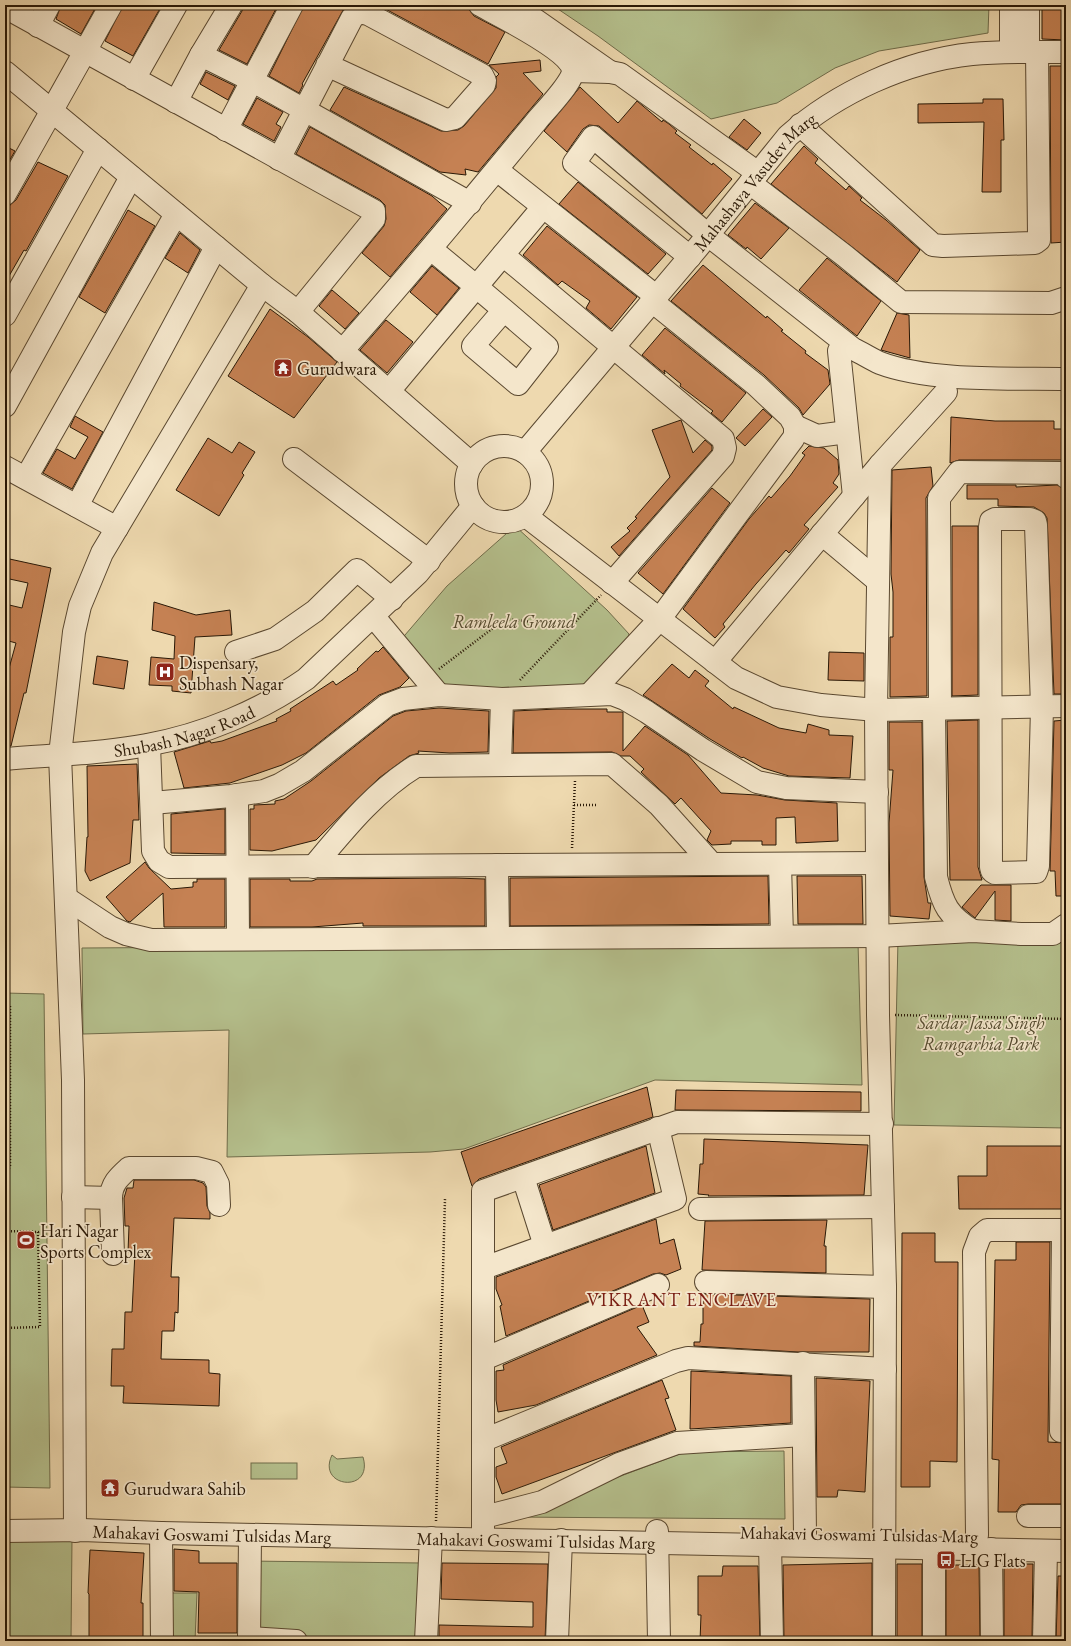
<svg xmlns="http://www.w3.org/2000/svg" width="1071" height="1646" viewBox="0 0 1071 1646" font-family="'EB Garamond',serif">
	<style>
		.green { fill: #b5c08d; stroke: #6f6c4a }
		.building { fill: #c58153; stroke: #291806 }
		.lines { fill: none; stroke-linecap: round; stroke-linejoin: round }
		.minor-casing { stroke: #5a4830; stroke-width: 24 }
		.path { stroke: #291806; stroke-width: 2.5; stroke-dasharray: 1 2; stroke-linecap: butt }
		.minor { stroke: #f4e6cb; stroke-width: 22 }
		.labels { text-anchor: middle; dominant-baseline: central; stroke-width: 3.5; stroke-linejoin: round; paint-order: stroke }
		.street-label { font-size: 18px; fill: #291806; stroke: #f4e6cb }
		.poi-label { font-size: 18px; fill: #291806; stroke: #f4e6cb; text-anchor: start }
		.park-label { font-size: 18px; font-style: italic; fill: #534a2e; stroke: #f4e6cb }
		.neighbourhood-label { font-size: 19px; letter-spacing: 1px; fill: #7a1f14; stroke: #f4e6cb }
	</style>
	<rect width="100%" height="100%" fill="#eed9af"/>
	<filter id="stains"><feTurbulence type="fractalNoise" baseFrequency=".005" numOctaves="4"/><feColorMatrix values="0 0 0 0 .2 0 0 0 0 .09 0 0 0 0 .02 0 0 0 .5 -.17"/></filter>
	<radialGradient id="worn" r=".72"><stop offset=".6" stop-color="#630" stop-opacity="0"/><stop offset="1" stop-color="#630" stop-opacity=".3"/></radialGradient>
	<!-- green -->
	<g class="green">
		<polygon points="552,5 989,5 988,33 879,51 835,68 777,103 711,119 598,36"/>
		<polygon points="515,526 607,610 629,634 623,656 592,683 562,690 450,686 432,683 399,642 447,586"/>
		<polygon points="1066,935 1066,1128 894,1125 898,939"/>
		<polygon points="858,943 862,1085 655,1080 464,1149 430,1152 227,1157 229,1030 83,1034 82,948"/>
		<polygon points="5,993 44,994 50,1488 5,1487"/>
		<polygon points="784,1451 785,1519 511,1517 685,1452"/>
		<path d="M332,1455L337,1459L363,1457C374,1494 316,1488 332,1455Z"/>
		<rect x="251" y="1463" width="46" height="16"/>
		<polygon points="5,1539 72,1539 71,1641 5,1641"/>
		<polygon points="245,1561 422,1563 422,1641 245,1641"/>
		<polygon points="169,1593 197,1593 195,1641 168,1641"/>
	</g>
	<!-- building -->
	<g class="building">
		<polygon points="61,5 97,5 81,34 56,19"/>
		<polygon points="123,5 162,5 133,56 105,41"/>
		<polygon points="243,5 278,5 247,64 219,50 242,11"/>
		<polygon points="304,5 346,5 302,84 303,85 299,93 269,76"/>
		<polygon points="378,5 463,5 468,8 474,16 505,32 488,64"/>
		<polygon points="1042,5 1066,5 1066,40 1042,39"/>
		<polygon points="540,60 541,71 523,73 543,94 478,172 465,169 466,175 440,172 330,110 344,87 441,131 458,130 464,126 496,88 496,77 499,74 489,65"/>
		<polygon points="1050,66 1066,66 1066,242 1051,243"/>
		<polygon points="206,72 235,86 228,100 200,84"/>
		<polygon points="580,87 618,123 637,101 662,122 663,120 669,124 677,131 675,133 691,145 689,147 712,165 713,163 732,179 702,214 599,126 589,125 583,129 567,152 544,131"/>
		<polygon points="257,98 283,112 276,124 281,127 274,141 243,124"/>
		<polygon points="983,99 1003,99 1004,140 1001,140 1001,192 982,192 984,122 918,123 918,104 983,103"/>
		<polygon points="744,119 761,133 747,150 729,137"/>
		<polygon points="310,127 432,196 447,209 390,277 362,253 384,226 386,219 385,205 380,200 296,154"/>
		<polygon points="5,146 15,151 5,168"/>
		<polygon points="804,146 818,159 815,163 846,190 849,186 862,198 860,200 886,220 920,250 897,282 771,184"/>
		<polygon points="38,162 68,176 26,251 24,250 5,283 5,214 10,205 16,200"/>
		<polygon points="578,182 666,254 648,274 559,204"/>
		<polygon points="755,203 789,228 761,259 747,247 746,249 728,235"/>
		<polygon points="128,210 155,226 105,313 79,297"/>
		<polygon points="547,226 637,297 611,329 586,308 590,301 562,281 558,285 523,255"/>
		<polygon points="180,233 200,250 188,273 165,258"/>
		<polygon points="827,258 881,301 857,336 799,290"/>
		<polygon points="703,265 766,318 767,316 783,330 781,331 806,351 805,353 828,370 830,384 803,415 799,408 764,375 671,301"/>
		<polygon points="432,266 459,288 437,315 410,292"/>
		<polygon points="332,290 359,313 345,329 319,306"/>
		<polygon points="270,309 308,337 337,362 294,418 228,376"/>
		<polygon points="897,313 909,315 910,358 881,350"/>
		<polygon points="386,320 413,342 387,373 360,350"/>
		<polygon points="665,328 746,393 722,422 711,413 713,411 680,386 681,384 664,370 665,374 642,355"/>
		<polygon points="763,409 772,417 745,446 736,438"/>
		<polygon points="75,416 103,432 72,489 43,473 57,449 75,459 88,437 70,427"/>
		<polygon points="951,417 995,421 1054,421 1054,429 1066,429 1066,462 1062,460 959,460 950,463"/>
		<polygon points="681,420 693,453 705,440 712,446 712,450 619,556 611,547 630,531 627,528 637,518 635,517 670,477 652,430"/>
		<polygon points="208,438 232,453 239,442 255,452 242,473 244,475 219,516 176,490"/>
		<polygon points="809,446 824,448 838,460 839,474 833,483 838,487 804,525 809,529 789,553 786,550 756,584 723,624 725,627 715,638 683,609 749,519 769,496 771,498 790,476 805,455 802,453"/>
		<polygon points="931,467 933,486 926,498 927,696 890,697 890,637 893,637 893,592 891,574 892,470"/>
		<polygon points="967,485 1016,485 1016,487 1057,485 1066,489 1066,694 1054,694 1047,518 1044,513 1034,507 998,506 998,499 967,499"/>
		<polygon points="712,488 730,503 663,594 638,573"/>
		<polygon points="952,526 978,526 978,695 952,696"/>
		<polygon points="5,558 51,568 26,693 24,693 11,746 5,746 5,671 8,672 16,643 5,640 5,604 22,608 28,583 5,578"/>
		<polygon points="154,602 196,615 230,610 232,635 195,637 191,693 172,691 172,686 149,685 151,657 174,659 175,636 152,630"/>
		<polygon points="383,647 409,678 400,687 379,695 306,753 282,765 230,783 184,788 174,752 210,741 211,743 222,741 277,721 276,719 291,711 290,709 333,681 336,685 358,670 357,669 376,651 378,652"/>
		<polygon points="829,652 864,653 864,681 828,680"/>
		<polygon points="97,656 128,661 124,689 93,684"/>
		<polygon points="672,664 689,678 695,670 709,681 705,686 733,709 734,707 779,728 806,733 808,724 829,730 829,735 853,736 850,778 789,776 763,768 743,757 742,758 710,739 643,695"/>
		<polygon points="439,708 489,711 488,752 450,753 418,751 419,753 409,756 379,778 316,840 272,851 250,850 250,809 254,809 254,805 275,804 275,801 284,799 311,781 393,716 406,711"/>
		<polygon points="557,709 607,709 607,712 623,712 623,751 645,726 688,755 721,793 757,795 785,800 837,803 838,841 796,843 795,817 776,818 776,845 762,845 762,841 731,841 731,844 712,845 707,840 711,831 681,798 675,804 641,772 644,769 630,756 621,756 612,752 513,753 514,711"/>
		<polygon points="978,720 978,867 982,880 950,880 947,721"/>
		<polygon points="1066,720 1066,896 1056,896 1055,871 1050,871 1054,721"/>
		<polygon points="889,722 922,722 924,877 928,903 931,903 929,919 890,916 889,823 893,770 889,770"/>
		<polygon points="137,764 139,820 133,820 130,863 90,881 85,871 87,837 88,837 87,766"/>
		<polygon points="223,809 225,809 225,854 171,853 171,814"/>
		<polygon points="145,862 149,868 171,889 193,887 193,882 197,882 197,879 225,879 225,927 164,927 163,893 130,922 127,921 106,897"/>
		<polygon points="768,876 769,924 510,926 510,878"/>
		<polygon points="797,876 862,876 863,924 798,924"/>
		<polygon points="455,878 485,879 485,926 363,926 363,923 312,927 250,927 250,879 290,879 290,881 312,881 317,879"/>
		<polygon points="981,885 1011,885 1011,921 995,920 995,891 975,918 962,907"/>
		<polygon points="647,1087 653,1117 479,1179 472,1186 461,1152"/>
		<polygon points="676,1090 861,1092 861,1111 675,1110"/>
		<polygon points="704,1139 868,1145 864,1195 708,1196 709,1195 698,1194 700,1164 703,1164"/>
		<polygon points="646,1146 655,1193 553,1230 539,1185"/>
		<polygon points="987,1146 1066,1146 1066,1209 959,1209 958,1176 987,1176"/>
		<polygon points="134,1180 194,1180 203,1183 206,1187 207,1206 210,1213 210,1219 174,1218 171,1277 179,1277 178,1313 175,1312 174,1331 162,1331 161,1359 209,1360 209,1373 220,1374 219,1406 123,1403 124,1386 111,1386 112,1349 124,1349 125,1312 132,1312 135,1252 128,1252 129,1226 125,1226 124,1198 127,1188 133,1188"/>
		<polygon points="656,1219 660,1244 674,1239 681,1269 666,1275 660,1273 653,1274 506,1336 500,1306 502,1305 496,1289 496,1277"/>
		<polygon points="827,1220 824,1246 826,1246 826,1273 702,1270 705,1221"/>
		<polygon points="902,1233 935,1233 935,1262 958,1262 957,1462 930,1461 930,1487 901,1487"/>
		<polygon points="1016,1242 1050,1242 1048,1442 1066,1443 1066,1504 1028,1504 1021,1505 1016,1512 998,1512 999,1460 992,1459 995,1260 1016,1260"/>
		<polygon points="703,1294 870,1299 869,1352 798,1352 694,1346 694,1342 700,1342 701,1324 703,1324"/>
		<polygon points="642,1305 649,1322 637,1327 657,1355 536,1405 498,1412 496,1400 496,1371 504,1370 503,1365"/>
		<polygon points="691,1371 791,1376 791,1423 690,1429"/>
		<polygon points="816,1378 870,1381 865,1492 838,1490 837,1497 817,1497"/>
		<polygon points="662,1380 669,1398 665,1399 676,1430 502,1494 496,1477 496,1467 507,1463 501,1447"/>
		<polygon points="174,1549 199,1551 199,1563 237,1563 237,1633 198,1633 199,1592 174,1591"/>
		<polygon points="90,1550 144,1553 141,1603 143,1603 143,1641 89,1641 89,1594 88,1593"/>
		<polygon points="442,1563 548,1564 545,1641 439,1641 439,1625 533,1627 533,1602 441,1599"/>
		<polygon points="872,1563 872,1641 784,1641 783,1565"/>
		<polygon points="897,1564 922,1564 922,1638 897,1639"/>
		<polygon points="1004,1564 1033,1564 1032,1641 1004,1641"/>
		<polygon points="946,1565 979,1565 980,1641 946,1641"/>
		<polygon points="723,1566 758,1566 760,1641 700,1641 701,1615 698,1615 698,1576 722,1576"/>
		<polygon points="1058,1576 1066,1576 1066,1641 1056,1641"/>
	</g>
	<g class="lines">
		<defs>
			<g id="minor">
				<polyline points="514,5 610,72"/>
				<polyline points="1011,5 1011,52"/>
				<polyline points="5,7 374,211 374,219 298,312"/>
				<polyline points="38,26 49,5"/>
				<polyline points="1028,52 1028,5"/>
				<polyline points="201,55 253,81 470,203"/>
				<polyline points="574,71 610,72 620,74 758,173"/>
				<polyline points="5,72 262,285 298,312 472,464"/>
				<polyline points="134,79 176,5"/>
				<polyline points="176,102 201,55 231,5"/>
				<polyline points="800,125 933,245 943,246 1035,243 1039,240 1039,236 1037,52"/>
				<polyline points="226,130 292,5"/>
				<polyline points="279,159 352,18 359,12 368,14 482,75 485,81 484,85 455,118 446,120 327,65"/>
				<polyline points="497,170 657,297"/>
				<polyline points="750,183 845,256 901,302 1051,303 1066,298"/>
				<polyline points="5,194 111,5"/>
				<path d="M431,249C470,281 509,314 547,347L518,384L473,346L504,310"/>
				<polyline points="503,255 723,439 725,448 723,456 612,583"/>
				<path d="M690,257L574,163L593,137L708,235L853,349C862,353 871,359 880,363C930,382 1012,378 1066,379"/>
				<polyline points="5,315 98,149"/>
				<path d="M342,351C410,275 474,197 539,118C546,110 575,79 573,70C569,50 498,15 480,5"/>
				<polyline points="839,351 854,496"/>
				<polyline points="389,391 543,207"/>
				<polyline points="5,406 131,177"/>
				<polyline points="795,426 817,436 847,432"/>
				<circle cx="504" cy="484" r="38"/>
				<path id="s1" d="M525,452L699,246L788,136C838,92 906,61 972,54C1003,51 1035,52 1066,52"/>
				<polyline points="294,459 429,561"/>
				<polyline points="5,467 117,528"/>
				<polyline points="26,478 176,214"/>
				<polyline points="77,506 216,247"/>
				<polyline points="526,516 736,678 777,697 821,705 876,710 1066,706"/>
				<polygon points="995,519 1030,519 1035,521 1036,525 1042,707 1038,866 1036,872 995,873 992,871 991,867 990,527 991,521"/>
				<polyline points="822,534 878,581"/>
				<polyline points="374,617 439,695"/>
				<polyline points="236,652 275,639 315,611 357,570 392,599"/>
				<polyline points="715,662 880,465"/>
				<polyline points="590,694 659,620 793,439 795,435 795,426 790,417 756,385 653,302"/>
				<polyline points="940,708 939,498 959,472 1062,473 1066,477"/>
				<path d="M934,709L936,877C943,905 948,916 973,931"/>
				<polyline points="149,745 153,851 159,861 169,867 877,863"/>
				<path id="s2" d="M5,759C52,755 100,754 147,745C203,735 260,711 306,679L418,573L473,506"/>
				<polyline points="500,765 502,699"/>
				<polyline points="237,795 238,938"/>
				<polyline points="152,803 231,796 264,791 279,785 303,771 387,705 403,699 439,695 502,699 612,694 625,699 647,712 703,750 757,782 786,788 877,792"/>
				<polyline points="780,864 782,936"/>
				<polyline points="497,865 498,937"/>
				<path d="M313,867C344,830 375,791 416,766L612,764L659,805L712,864"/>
				<polyline points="66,898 110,927 126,934 151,940 878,936 973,931 1021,934 1053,934 1066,925"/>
				<polyline points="523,1177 545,1246"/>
				<polyline points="73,1197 111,1198 113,1254"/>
				<path d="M111,1198C111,1184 119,1177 129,1168H196L212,1172L218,1184L219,1205"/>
				<polyline points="700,1209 883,1207"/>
				<polyline points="484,1268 675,1199 658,1128"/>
				<polyline points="706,1282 885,1287"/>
				<polyline points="484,1359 658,1285"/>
				<polyline points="803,1363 805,1534"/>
				<polyline points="1061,1431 1063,1230"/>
				<polyline points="484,1440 676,1361 688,1358 885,1369"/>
				<polyline points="1028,1516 1066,1516"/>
				<polyline points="484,1517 542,1502 619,1464 677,1443 803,1435"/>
				<path id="s3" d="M5,1531L82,1530L161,1533C462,1539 764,1543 1066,1551"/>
				<polyline points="75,1531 73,1080 60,755 74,632 80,606 102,553 262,285"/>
				<polyline points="657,1531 659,1641"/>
				<polyline points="161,1533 162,1641"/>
				<polyline points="977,1535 974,1252 980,1236 987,1230 1066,1230"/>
				<polyline points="483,1539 483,1191 677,1122 882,1124"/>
				<polyline points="770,1543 772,1641"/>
				<polyline points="991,1549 992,1641"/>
				<polyline points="249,1638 296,1641"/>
				<polyline points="249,1641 250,1535"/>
				<polyline points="426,1641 431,1538"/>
				<polyline points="557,1641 561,1540"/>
				<polyline points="884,1641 885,1287 878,1015 876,710 880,465 946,392"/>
				<polyline points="934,1641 934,1548"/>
				<polyline points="1044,1641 1046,1551"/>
			</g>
		</defs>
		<!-- minor casing -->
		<use href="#minor" class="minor-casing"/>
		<!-- path -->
		<g class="path">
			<polyline points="439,669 505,619 571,626"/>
			<polyline points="520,680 601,595"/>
			<polyline points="574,805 597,805"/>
			<polyline points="572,848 575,781"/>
			<polyline points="5,1005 10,1005 10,1166 5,1178"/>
			<polyline points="895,1015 1066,1019"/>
			<polyline points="5,1231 38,1232 40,1327 5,1328"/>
			<polyline points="436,1521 445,1199"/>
		</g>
		<!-- minor -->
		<use href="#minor" class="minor"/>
	</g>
	<!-- icons -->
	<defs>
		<symbol id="temple-square" viewBox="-11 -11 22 22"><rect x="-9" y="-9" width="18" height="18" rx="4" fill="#8f2418" stroke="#f4e6cb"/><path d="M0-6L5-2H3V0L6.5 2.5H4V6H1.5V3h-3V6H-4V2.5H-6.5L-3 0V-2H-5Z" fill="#fff"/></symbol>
		<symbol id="hospital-square" viewBox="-11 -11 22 22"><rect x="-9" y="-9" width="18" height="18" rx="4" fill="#8f2418" stroke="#f4e6cb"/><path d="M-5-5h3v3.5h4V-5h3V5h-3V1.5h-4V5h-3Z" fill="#fff"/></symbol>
		<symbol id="stadium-square" viewBox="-11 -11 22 22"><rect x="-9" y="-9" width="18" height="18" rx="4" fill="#8f2418" stroke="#f4e6cb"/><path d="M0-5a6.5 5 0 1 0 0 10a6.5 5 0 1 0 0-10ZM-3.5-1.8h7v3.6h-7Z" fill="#fff"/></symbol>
		<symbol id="bus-square" viewBox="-11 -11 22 22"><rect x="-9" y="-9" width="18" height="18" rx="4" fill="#8f2418" stroke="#f4e6cb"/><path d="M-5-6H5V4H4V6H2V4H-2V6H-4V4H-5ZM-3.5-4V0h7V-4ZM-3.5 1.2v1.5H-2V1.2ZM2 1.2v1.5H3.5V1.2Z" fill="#fff"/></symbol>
	</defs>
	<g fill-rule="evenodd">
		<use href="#temple-square" x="272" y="357" width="22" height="22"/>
		<use href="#hospital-square" x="154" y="661" width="22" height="22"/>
		<use href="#stadium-square" x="15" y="1229" width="22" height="22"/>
		<use href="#temple-square" x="99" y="1477" width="22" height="22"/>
		<use href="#bus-square" x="935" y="1549" width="22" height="22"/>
	</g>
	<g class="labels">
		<!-- street labels -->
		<g class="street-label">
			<text stroke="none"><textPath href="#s1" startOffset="355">Mahashaya Vasudev Marg</textPath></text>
			<text stroke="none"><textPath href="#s2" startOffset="182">Shubash Nagar Road</textPath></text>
			<text stroke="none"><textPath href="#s3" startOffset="207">Mahakavi Goswami Tulsidas Marg</textPath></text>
			<text transform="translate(859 1534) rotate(1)">Mahakavi Goswami Tulsidas Marg</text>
			<text stroke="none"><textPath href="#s3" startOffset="531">Mahakavi Goswami Tulsidas Marg</textPath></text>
		</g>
		<!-- poi labels -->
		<g class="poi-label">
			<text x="297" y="368">Gurudwara</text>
			<text x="179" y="662">Dispensary,<tspan x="179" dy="21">Subhash Nagar</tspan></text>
			<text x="40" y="1230">Hari Nagar<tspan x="40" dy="21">Sports Complex</tspan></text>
			<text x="124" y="1488">Gurudwara Sahib</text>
			<text x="960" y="1560">LIG Flats</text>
		</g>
		<!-- park labels -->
		<g class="park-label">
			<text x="514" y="621">Ramleela Ground</text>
			<text x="981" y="1022">Sardar Jassa Singh<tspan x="981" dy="21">Ramgarhia Park</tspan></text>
		</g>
		<!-- neighbourhood labels -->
		<g class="neighbourhood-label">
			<text x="682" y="1299">VIKRANT ENCLAVE</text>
		</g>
	</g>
	<!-- margin -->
	<rect width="1071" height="1646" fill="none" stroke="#eed9af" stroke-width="20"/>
	<rect x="6" y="6" width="1059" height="1634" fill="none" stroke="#291806" stroke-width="2"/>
	<rect x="10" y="10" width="1051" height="1626" fill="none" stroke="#291806"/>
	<rect width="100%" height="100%" filter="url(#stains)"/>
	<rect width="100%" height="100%" fill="url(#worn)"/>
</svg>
